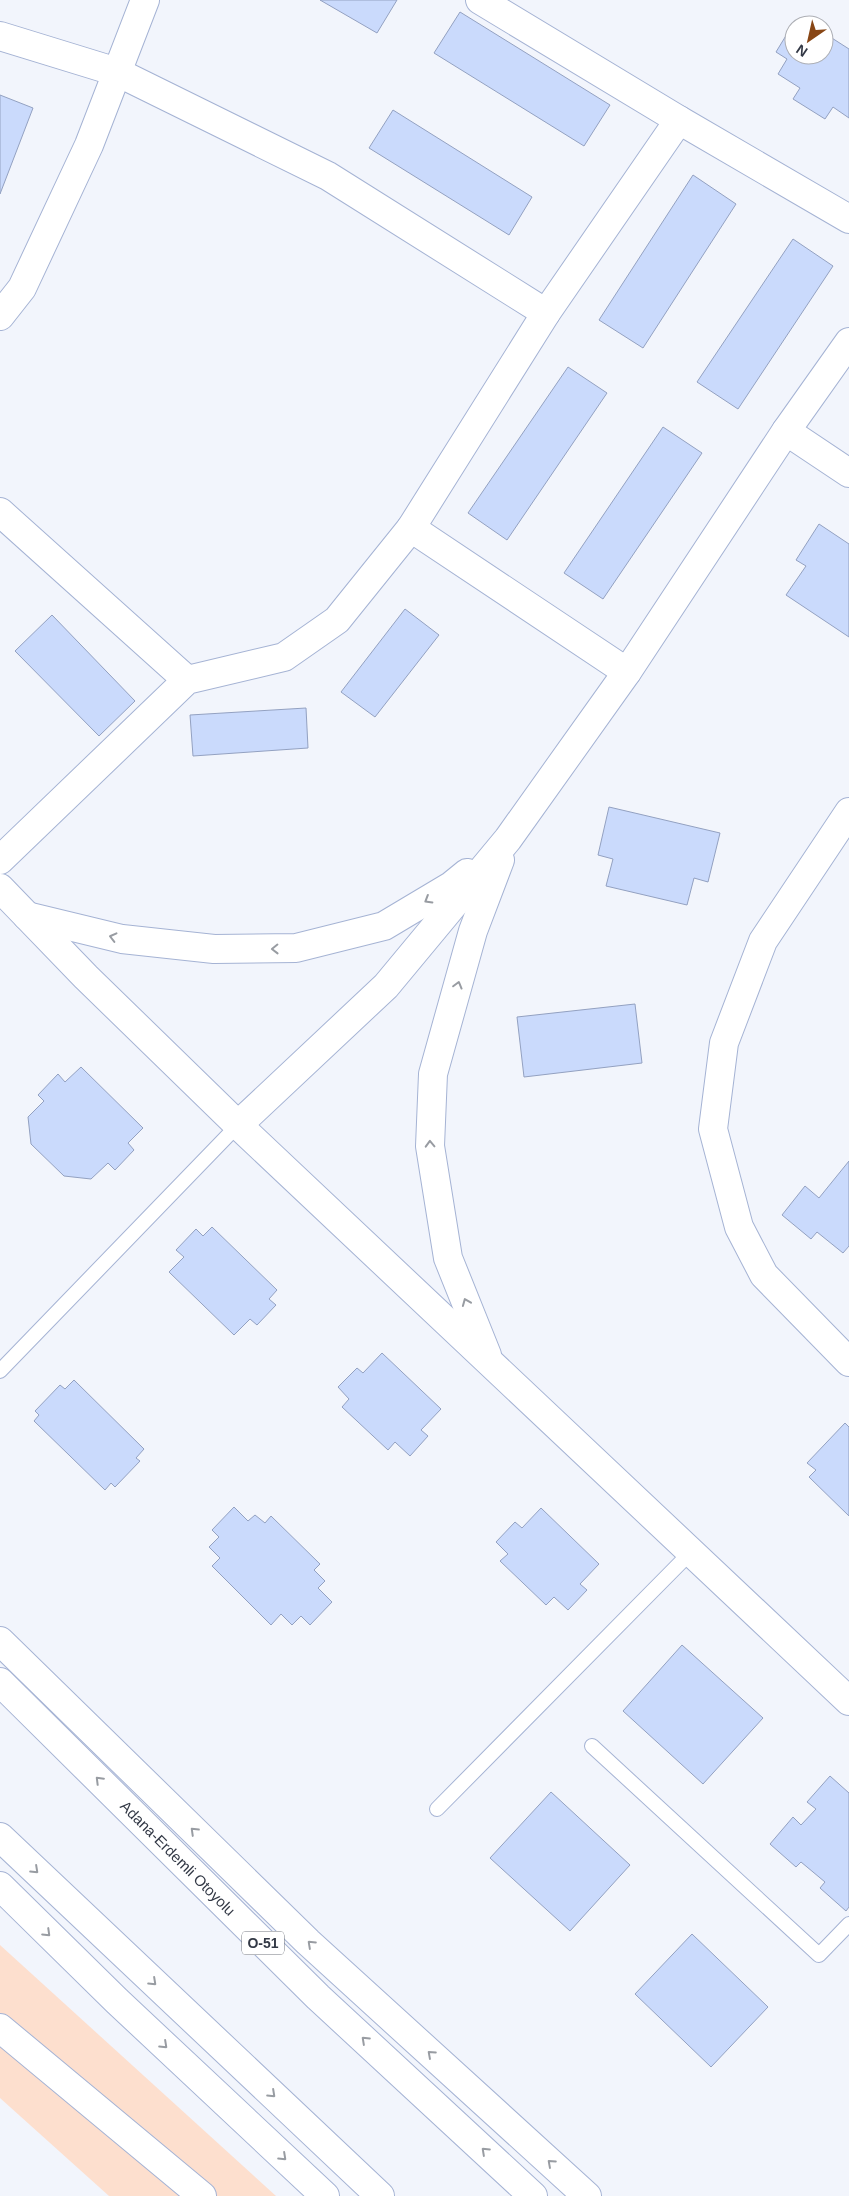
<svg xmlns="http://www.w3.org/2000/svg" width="849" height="2196" viewBox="0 0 849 2196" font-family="Helvetica,sans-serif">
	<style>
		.green { fill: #fddfce }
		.building { fill: #cadafc; stroke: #93a1c1 }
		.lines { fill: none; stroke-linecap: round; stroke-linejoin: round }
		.lane-casing { stroke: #a5b3d4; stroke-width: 16 }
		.street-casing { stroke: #a5b3d4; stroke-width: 30 }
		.highway-casing { stroke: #a5b3d4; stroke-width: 30 }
		.lane { stroke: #fff; stroke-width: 14 }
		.street { stroke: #fff; stroke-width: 28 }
		.highway { stroke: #fff; stroke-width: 28 }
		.oneway { stroke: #989ca2 }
		.labels { text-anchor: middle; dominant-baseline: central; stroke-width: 4; stroke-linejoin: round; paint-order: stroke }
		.shield { fill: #fff; stroke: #70747d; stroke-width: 1 }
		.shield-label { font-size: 14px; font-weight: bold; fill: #323845 }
		.street-label { font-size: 15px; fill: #323845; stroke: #fff }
	</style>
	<rect width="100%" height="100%" fill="#f2f5fc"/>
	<!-- green -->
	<polygon class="green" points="0,1945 276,2196 109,2196 0,2098"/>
	<!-- building -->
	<g class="building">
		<polygon points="320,0 397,0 377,33"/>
		<polygon points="460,12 610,105 584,146 434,53"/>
		<polygon points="790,29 794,32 794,55 824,55 824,33 849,49 849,118 833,107 825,119 793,99 800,88 778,74 787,59 776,52"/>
		<polygon points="0,95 33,108 0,194"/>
		<polygon points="393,110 532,197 509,235 369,148"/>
		<polygon points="693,175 736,204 643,348 599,320"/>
		<polygon points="793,239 833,266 738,409 697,382"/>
		<polygon points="568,367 607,393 507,540 468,513"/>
		<polygon points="663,427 702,453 603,599 564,573"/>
		<polygon points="819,524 849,544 849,637 786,595 806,566 796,560"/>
		<polygon points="405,609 439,635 375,717 341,692"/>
		<polygon points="52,615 135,701 99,736 15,651"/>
		<polygon points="306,708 308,748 193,756 190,715"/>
		<polygon points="609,807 720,833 708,882 694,878 687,905 606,886 613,859 598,855"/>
		<polygon points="635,1004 642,1063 524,1077 517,1017"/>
		<polygon points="81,1067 143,1128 128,1143 134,1150 115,1170 108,1163 91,1179 64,1176 31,1144 28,1117 44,1101 38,1095 58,1074 65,1082"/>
		<polygon points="849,1161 849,1246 843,1253 817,1232 811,1239 782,1215 805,1186 819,1198"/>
		<polygon points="212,1227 277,1290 269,1299 276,1305 257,1325 250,1319 234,1335 169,1272 184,1257 176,1250 196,1229 203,1236"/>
		<polygon points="382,1353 441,1409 421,1430 428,1436 410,1456 395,1442 388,1450 342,1407 349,1399 338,1387 357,1368 363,1373"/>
		<polygon points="74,1380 144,1449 136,1458 140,1461 115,1487 111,1483 105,1490 34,1421 39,1415 35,1411 60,1385 65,1389"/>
		<polygon points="845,1423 849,1427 849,1516 809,1477 816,1470 807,1463"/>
		<polygon points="234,1507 248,1521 255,1515 265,1523 271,1516 320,1564 314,1570 325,1581 318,1588 332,1602 310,1625 301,1616 292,1625 281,1614 271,1625 212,1566 220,1558 209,1547 219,1537 212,1530"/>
		<polygon points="541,1508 599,1564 580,1584 587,1590 568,1610 554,1597 546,1605 500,1561 508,1554 496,1542 515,1522 522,1528"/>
		<polygon points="682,1645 763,1718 703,1784 623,1711"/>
		<polygon points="830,1776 849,1793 849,1907 846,1911 820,1888 825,1882 801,1862 796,1867 770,1844 793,1817 801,1825 816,1809 807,1802"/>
		<polygon points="551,1792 630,1865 570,1931 490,1858"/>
		<polygon points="692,1934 768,2007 711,2067 635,1994"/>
	</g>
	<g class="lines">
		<defs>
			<g id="lane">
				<polyline points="0,1371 238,1125"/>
				<polyline points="592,1746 819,1955 849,1924"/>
				<polyline points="437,1809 691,1552"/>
			</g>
			<g id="street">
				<polyline points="480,0 679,120"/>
				<polyline points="0,36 117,72 328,176 546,313"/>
				<polyline points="0,316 22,288 89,145 145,0"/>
				<polyline points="786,431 849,473"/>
				<polyline points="0,512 187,680"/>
				<polyline points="627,672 411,528 546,313 679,120 849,219"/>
				<polyline points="849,812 763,941 724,1043 713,1129 739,1227 764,1275 849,1362"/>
				<polyline points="0,860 187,680 284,657 337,620 411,528"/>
				<polyline points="0,888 86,977 238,1125 849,1701"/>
				<polyline points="27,916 122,939 214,949 296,948 384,926 451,886 467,873"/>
				<polyline points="238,1125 386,986 508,839 627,672 786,431 849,342"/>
				<polyline points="487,1355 448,1258 430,1146 433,1074 473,931 500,860"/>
				<polyline points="0,2028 202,2196"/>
			</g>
			<g id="highway">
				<polyline points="0,1641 308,1942 587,2196"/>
				<polyline points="0,1682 318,1997 533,2196"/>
				<polyline points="0,1837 380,2196"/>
				<polyline points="0,1886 117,2001 325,2196"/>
			</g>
		</defs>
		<!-- lane casing -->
		<use href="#lane" class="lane-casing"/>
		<!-- street casing -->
		<use href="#street" class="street-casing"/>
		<!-- highway casing -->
		<use href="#highway" class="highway-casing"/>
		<!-- lane -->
		<use href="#lane" class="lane"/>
		<!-- street -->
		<use href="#street" class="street"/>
		<!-- highway -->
		<use href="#highway" class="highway"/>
	</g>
	<!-- one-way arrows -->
	<defs><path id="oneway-chevron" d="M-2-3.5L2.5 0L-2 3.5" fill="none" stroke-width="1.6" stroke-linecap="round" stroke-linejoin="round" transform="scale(1.25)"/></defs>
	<g class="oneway">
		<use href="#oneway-chevron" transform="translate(428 900) rotate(149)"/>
		<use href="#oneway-chevron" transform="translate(113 937) rotate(-166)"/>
		<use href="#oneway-chevron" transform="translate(275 949) rotate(179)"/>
		<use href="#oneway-chevron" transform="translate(458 985) rotate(-75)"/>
		<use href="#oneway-chevron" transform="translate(430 1144) rotate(-92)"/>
		<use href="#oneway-chevron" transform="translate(466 1302) rotate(-112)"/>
		<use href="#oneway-chevron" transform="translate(99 1780) rotate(-135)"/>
		<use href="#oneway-chevron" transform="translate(194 1831) rotate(-136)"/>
		<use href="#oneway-chevron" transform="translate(35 1870) rotate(43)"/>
		<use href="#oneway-chevron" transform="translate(47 1933) rotate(44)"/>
		<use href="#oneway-chevron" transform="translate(311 1944) rotate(-137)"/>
		<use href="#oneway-chevron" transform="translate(153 1982) rotate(43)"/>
		<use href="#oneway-chevron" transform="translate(365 2040) rotate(-137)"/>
		<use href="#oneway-chevron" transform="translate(164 2045) rotate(43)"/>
		<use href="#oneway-chevron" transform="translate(431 2054) rotate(-138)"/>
		<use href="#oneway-chevron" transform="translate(272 2094) rotate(43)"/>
		<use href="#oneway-chevron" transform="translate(485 2151) rotate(-137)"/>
		<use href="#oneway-chevron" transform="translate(283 2157) rotate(43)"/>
		<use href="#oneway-chevron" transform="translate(551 2163) rotate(-138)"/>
	</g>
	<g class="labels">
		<!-- shield labels -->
		<rect class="shield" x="242" y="1931.5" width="42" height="23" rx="4"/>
		<g class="shield-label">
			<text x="263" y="1943">O-51</text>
		</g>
		<!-- street labels -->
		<g class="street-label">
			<text transform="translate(178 1858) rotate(45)">Adana-Erdemli Otoyolu</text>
		</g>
	</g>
	<!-- north arrow -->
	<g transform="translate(809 40) rotate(214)"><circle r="24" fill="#ffffff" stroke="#adafb5"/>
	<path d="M0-4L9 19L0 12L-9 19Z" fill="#884615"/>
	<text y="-8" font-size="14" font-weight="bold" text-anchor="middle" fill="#323845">N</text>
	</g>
</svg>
